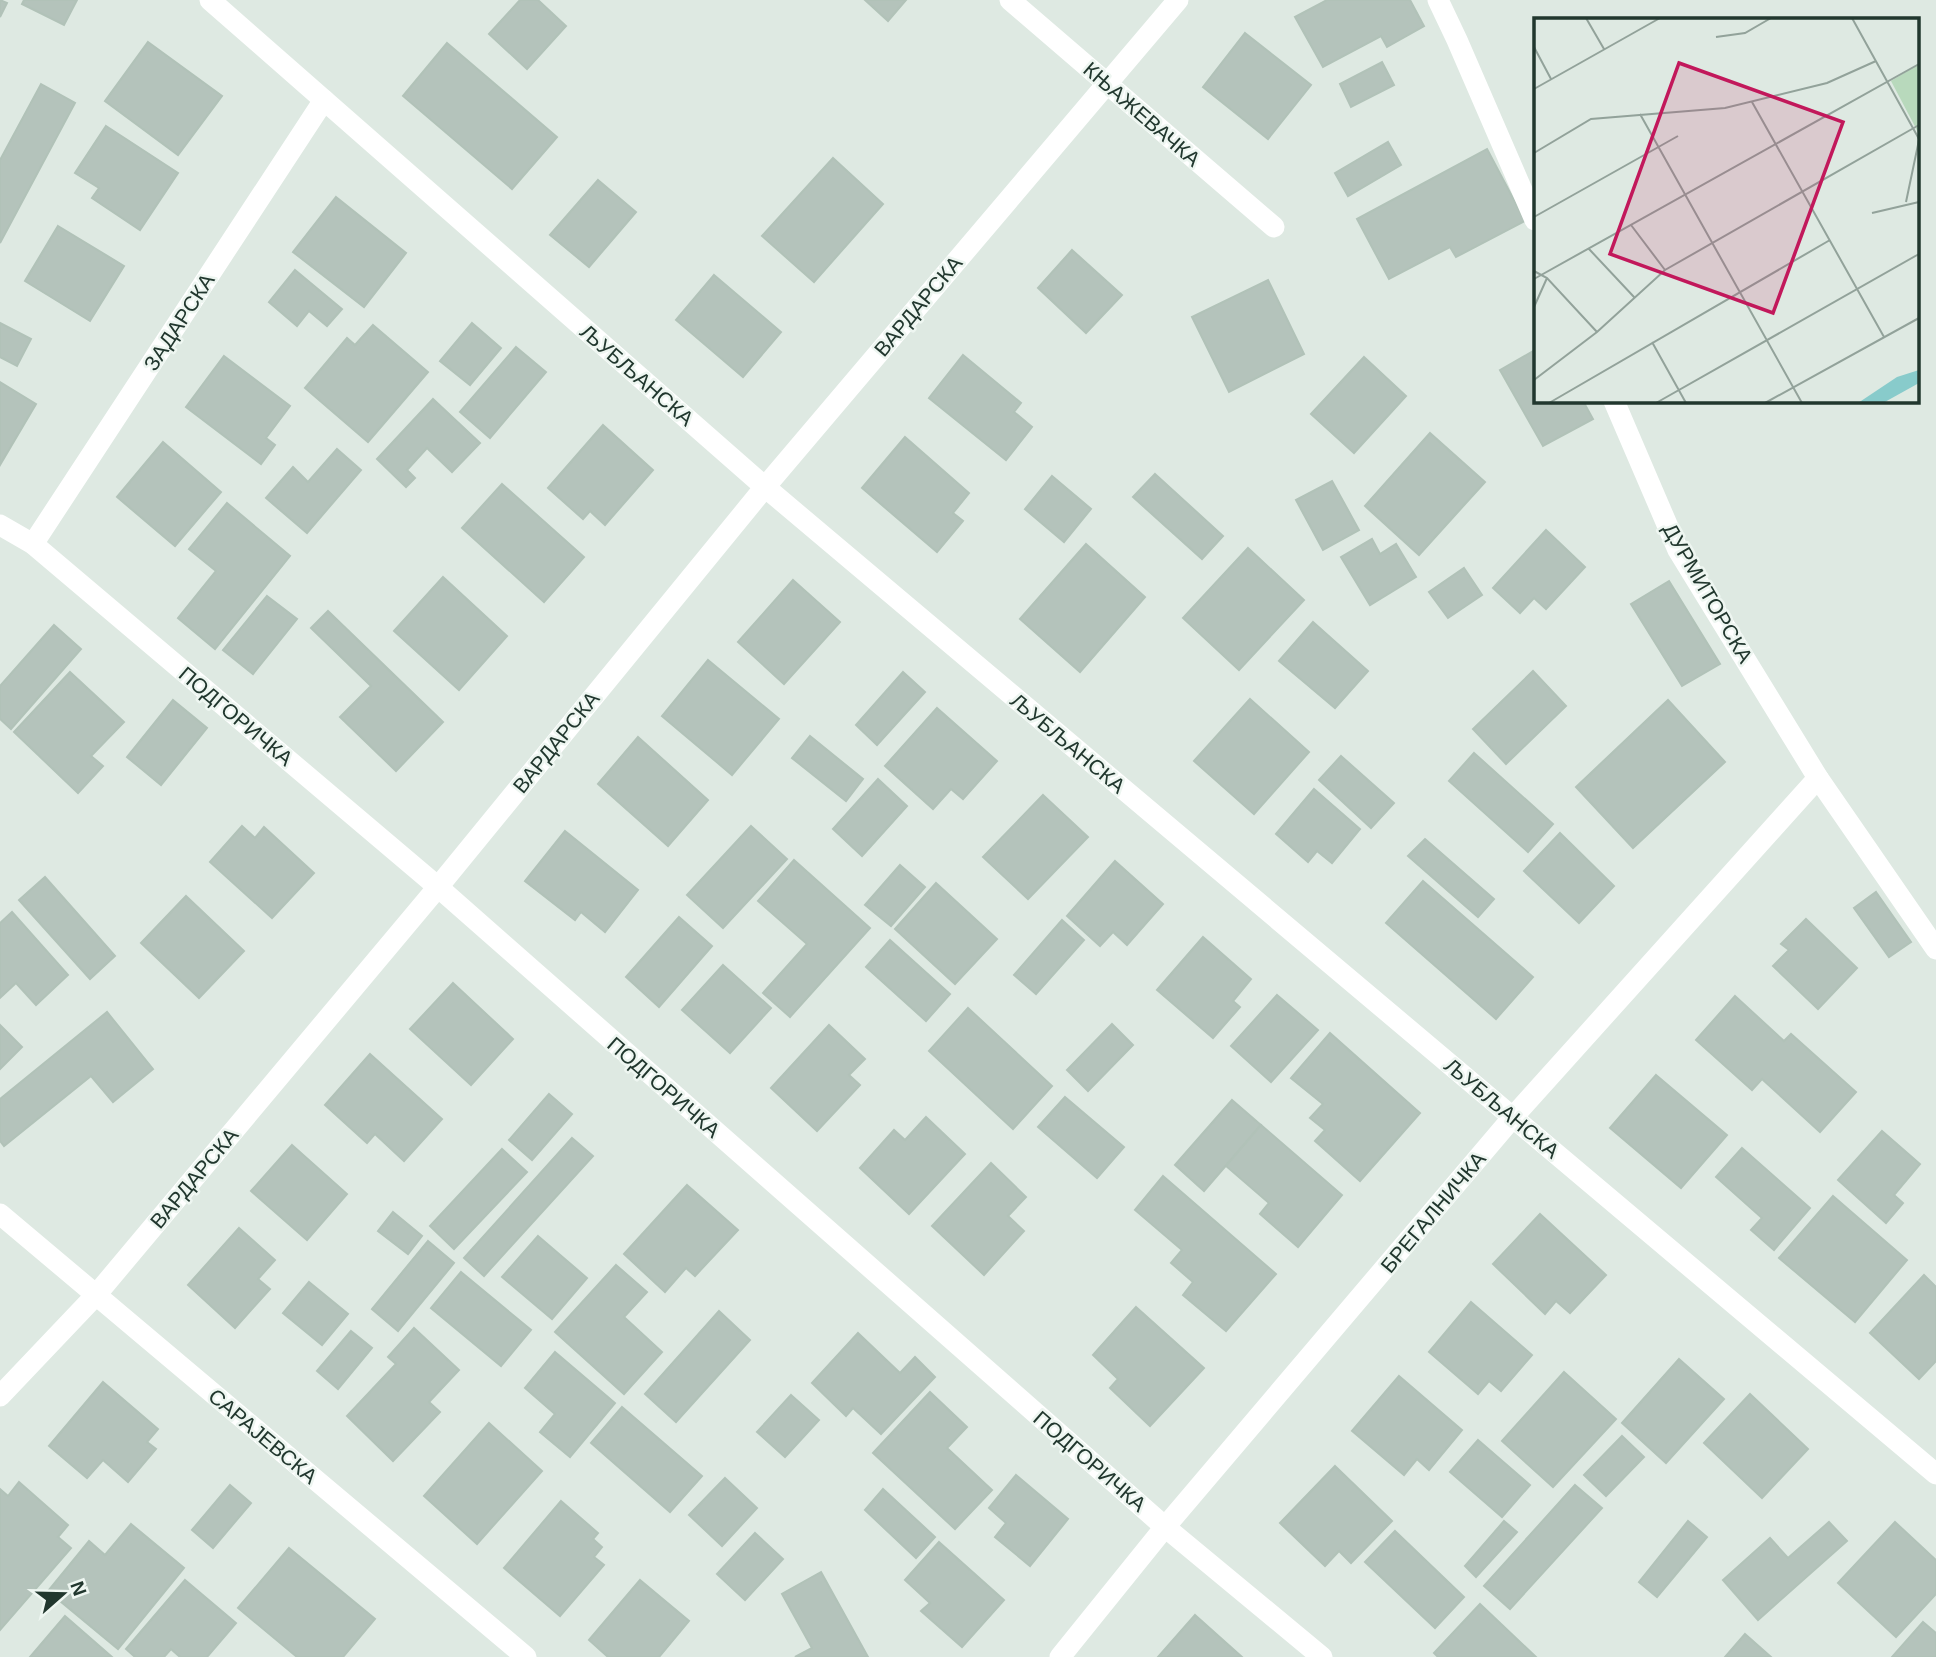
<svg xmlns="http://www.w3.org/2000/svg" width="1936" height="1657" viewBox="0 0 1936 1657" font-family="Arial,sans-serif">
	<style>
		.building { fill: #b4c3bb; stroke: #b1c2b8; stroke-width: 2 }
		.lines { fill: none; stroke-linecap: round; stroke-linejoin: round }
		.street { stroke: #fff; stroke-width: 21 }
		.labels { text-anchor: middle; dominant-baseline: central; stroke-width: 5; stroke-linejoin: round; paint-order: stroke }
		.street-label { font-size: 21px; fill: #21372e; stroke: #eef6f1 }
		.inset-road { fill: none; stroke: #92a29a; stroke-width: 2 }
		.view { fill: #c2185b; fill-opacity: 0.15; stroke: #c2185b; stroke-width: 3.5 }
		.inset-edge { fill: none; stroke: #21372e; stroke-width: 3.5 }
	</style>
	<rect width="100%" height="100%" fill="#dee9e2"/>
	<!-- building -->
	<g class="building">
		<polygon points="0,0 7,3 0,17"/>
		<polygon points="24,0 77,0 64,25 22,4"/>
		<polygon points="520,0 538,0 566,26 527,69 489,34"/>
		<polygon points="865,0 906,0 888,21"/>
		<polygon points="1327,0 1410,0 1424,26 1387,47 1381,36 1323,67 1295,17"/>
		<polygon points="1245,33 1311,85 1268,139 1203,87"/>
		<polygon points="148,42 222,96 178,155 105,101"/>
		<polygon points="447,43 557,137 512,189 403,96"/>
		<polygon points="1382,62 1394,85 1351,107 1340,84"/>
		<polygon points="41,84 75,103 0,243 0,160"/>
		<polygon points="106,126 178,173 140,230 92,198 99,188 75,173"/>
		<polygon points="1388,142 1401,165 1348,196 1335,173"/>
		<polygon points="1487,149 1525,221 1456,257 1450,247 1389,279 1357,219"/>
		<polygon points="833,158 883,204 814,282 762,236"/>
		<polygon points="598,180 636,212 589,267 550,235"/>
		<polygon points="336,197 406,253 364,307 293,252"/>
		<polygon points="58,226 124,266 90,321 25,281"/>
		<polygon points="1072,250 1122,295 1086,333 1038,288"/>
		<polygon points="295,270 342,309 327,326 309,311 297,326 269,302"/>
		<polygon points="714,275 781,332 743,377 676,320"/>
		<polygon points="1268,280 1304,354 1229,392 1192,317"/>
		<polygon points="0,323 31,339 17,366 0,357"/>
		<polygon points="472,323 501,348 470,385 440,361"/>
		<polygon points="373,325 428,372 368,442 305,388 347,338 355,345"/>
		<polygon points="516,347 546,372 490,438 460,412"/>
		<polygon points="1535,350 1535,401 1583,401 1593,419 1543,446 1500,370"/>
		<polygon points="963,355 1021,403 1014,412 1032,427 1006,460 929,398"/>
		<polygon points="224,356 290,406 266,438 275,445 261,464 186,407"/>
		<polygon points="1364,357 1406,396 1354,453 1311,414"/>
		<polygon points="0,382 36,404 0,465"/>
		<polygon points="433,399 480,443 452,472 427,448 407,470 415,478 406,487 377,459"/>
		<polygon points="603,425 653,470 605,525 590,511 583,519 548,488"/>
		<polygon points="1430,433 1485,482 1419,555 1365,506"/>
		<polygon points="905,437 969,493 953,513 963,521 937,552 862,488"/>
		<polygon points="163,442 221,492 175,546 117,497"/>
		<polygon points="337,449 361,470 307,533 266,498 293,467 308,482"/>
		<polygon points="1155,474 1223,536 1202,559 1133,497"/>
		<polygon points="1052,476 1091,509 1064,542 1025,509"/>
		<polygon points="1332,481 1359,530 1323,550 1296,500"/>
		<polygon points="502,484 584,557 544,602 462,528"/>
		<polygon points="227,503 290,556 215,649 178,618 216,571 189,549"/>
		<polygon points="1546,530 1585,567 1546,609 1534,598 1520,613 1493,588"/>
		<polygon points="1372,539 1380,554 1396,544 1416,577 1370,605 1341,557"/>
		<polygon points="1086,544 1145,597 1080,672 1020,619"/>
		<polygon points="1248,548 1304,600 1239,670 1183,618"/>
		<polygon points="1464,568 1482,595 1448,618 1429,592"/>
		<polygon points="443,577 507,636 459,690 394,631"/>
		<polygon points="793,580 840,622 784,684 738,642"/>
		<polygon points="1669,581 1720,664 1682,686 1631,604"/>
		<polygon points="267,596 297,619 253,674 223,650"/>
		<polygon points="328,611 443,722 396,771 340,717 371,686 311,628"/>
		<polygon points="1313,622 1368,671 1335,708 1279,661"/>
		<polygon points="54,625 81,649 11,729 0,719 0,686"/>
		<polygon points="708,660 779,719 732,775 662,716"/>
		<polygon points="1533,671 1566,706 1506,764 1473,729"/>
		<polygon points="70,672 124,722 91,756 103,766 78,793 14,732"/>
		<polygon points="903,672 925,692 877,745 856,725"/>
		<polygon points="1250,699 1309,752 1254,814 1194,761"/>
		<polygon points="173,700 207,728 161,785 127,757"/>
		<polygon points="1668,700 1725,762 1633,848 1576,787"/>
		<polygon points="937,708 997,761 963,799 951,789 933,809 885,766"/>
		<polygon points="810,736 863,779 846,801 792,758"/>
		<polygon points="638,737 708,800 668,846 598,784"/>
		<polygon points="1474,753 1553,824 1528,852 1449,781"/>
		<polygon points="1341,756 1394,803 1371,828 1319,780"/>
		<polygon points="878,779 907,806 862,856 833,829"/>
		<polygon points="1314,789 1360,829 1332,863 1317,851 1308,862 1276,834"/>
		<polygon points="1043,795 1088,837 1028,899 983,857"/>
		<polygon points="242,826 255,838 264,827 314,873 272,918 210,862"/>
		<polygon points="751,826 787,859 723,928 687,895"/>
		<polygon points="565,831 638,890 605,932 581,912 575,920 525,881"/>
		<polygon points="1560,833 1614,886 1579,923 1524,871"/>
		<polygon points="1425,839 1494,899 1478,917 1408,856"/>
		<polygon points="794,860 870,928 790,1017 763,993 807,944 758,901"/>
		<polygon points="1115,861 1163,904 1127,945 1113,932 1100,946 1067,916"/>
		<polygon points="900,865 925,887 891,926 865,905"/>
		<polygon points="45,877 115,956 90,979 19,900"/>
		<polygon points="1423,881 1533,977 1496,1019 1386,923"/>
		<polygon points="936,883 997,939 955,984 895,929"/>
		<polygon points="1876,892 1911,942 1889,957 1854,908"/>
		<polygon points="186,896 244,951 199,998 141,943"/>
		<polygon points="12,912 68,975 36,1005 16,983 0,998 0,923"/>
		<polygon points="679,917 712,946 659,1007 626,977"/>
		<polygon points="1806,919 1857,968 1818,1009 1773,966 1789,950 1781,944"/>
		<polygon points="1062,920 1084,940 1036,994 1014,975"/>
		<polygon points="1203,937 1251,979 1233,1001 1240,1007 1213,1038 1157,990"/>
		<polygon points="890,940 950,994 926,1021 866,967"/>
		<polygon points="723,965 771,1008 730,1053 682,1010"/>
		<polygon points="453,983 513,1039 471,1085 410,1029"/>
		<polygon points="1277,995 1318,1030 1271,1082 1231,1046"/>
		<polygon points="1735,996 1784,1041 1791,1034 1856,1092 1820,1132 1762,1079 1752,1090 1696,1040"/>
		<polygon points="968,1008 1052,1086 1013,1129 929,1051"/>
		<polygon points="107,1012 153,1069 113,1102 91,1076 4,1146 0,1141 0,1099"/>
		<polygon points="1112,1024 1133,1045 1088,1091 1067,1070"/>
		<polygon points="0,1025 22,1047 0,1069"/>
		<polygon points="829,1025 865,1059 849,1075 860,1085 817,1131 771,1088"/>
		<polygon points="1330,1033 1420,1113 1360,1181 1315,1141 1325,1130 1310,1118 1323,1104 1291,1078"/>
		<polygon points="370,1054 442,1119 404,1161 375,1134 367,1143 325,1105"/>
		<polygon points="1656,1075 1727,1135 1681,1188 1610,1128"/>
		<polygon points="549,1094 572,1114 532,1160 509,1140"/>
		<polygon points="1065,1097 1124,1147 1097,1178 1038,1127"/>
		<polygon points="1232,1100 1261,1125 1204,1191 1175,1165"/>
		<polygon points="926,1117 965,1154 909,1214 860,1168 894,1130 905,1140"/>
		<polygon points="1261,1125 1342,1195 1298,1247 1260,1214 1269,1203 1226,1166"/>
		<polygon points="1882,1131 1920,1164 1894,1195 1903,1203 1886,1223 1838,1180"/>
		<polygon points="572,1138 593,1156 484,1276 464,1258"/>
		<polygon points="292,1145 347,1194 307,1240 251,1191"/>
		<polygon points="1742,1148 1810,1208 1774,1250 1751,1230 1762,1218 1716,1177"/>
		<polygon points="502,1149 527,1172 454,1249 430,1226"/>
		<polygon points="991,1163 1026,1197 1008,1216 1024,1231 984,1275 932,1226"/>
		<polygon points="1163,1176 1276,1274 1226,1331 1183,1295 1193,1282 1171,1263 1182,1250 1135,1210"/>
		<polygon points="687,1185 738,1230 695,1276 686,1268 665,1292 624,1254"/>
		<polygon points="1833,1196 1907,1260 1855,1322 1779,1258"/>
		<polygon points="393,1212 422,1236 408,1254 378,1231"/>
		<polygon points="1540,1214 1606,1275 1570,1313 1556,1301 1545,1314 1493,1264"/>
		<polygon points="239,1228 275,1260 258,1279 270,1289 235,1328 188,1285"/>
		<polygon points="538,1236 587,1278 552,1319 502,1277"/>
		<polygon points="428,1241 454,1263 398,1331 372,1309"/>
		<polygon points="616,1265 647,1292 624,1317 662,1352 624,1394 555,1332"/>
		<polygon points="461,1272 531,1330 501,1366 431,1308"/>
		<polygon points="1924,1275 1936,1287 1936,1361 1919,1379 1870,1333"/>
		<polygon points="309,1282 348,1314 322,1345 283,1313"/>
		<polygon points="1471,1302 1532,1355 1501,1391 1489,1381 1478,1394 1429,1352"/>
		<polygon points="1136,1307 1204,1368 1150,1426 1110,1388 1118,1379 1093,1355"/>
		<polygon points="719,1311 750,1340 676,1422 645,1394"/>
		<polygon points="414,1328 459,1370 429,1402 440,1412 393,1461 347,1416 396,1364 388,1357"/>
		<polygon points="351,1331 372,1348 338,1389 317,1371"/>
		<polygon points="858,1333 900,1373 915,1357 935,1377 881,1434 853,1408 846,1416 812,1383"/>
		<polygon points="555,1352 615,1403 570,1457 540,1432 555,1414 525,1388"/>
		<polygon points="1679,1359 1724,1399 1666,1463 1622,1423"/>
		<polygon points="1564,1372 1616,1419 1553,1487 1502,1441"/>
		<polygon points="1399,1376 1462,1430 1429,1470 1417,1459 1404,1475 1352,1431"/>
		<polygon points="103,1382 158,1429 147,1442 156,1449 128,1482 103,1460 87,1478 49,1446"/>
		<polygon points="930,1392 967,1427 947,1448 992,1490 955,1529 873,1453"/>
		<polygon points="1750,1394 1808,1449 1762,1498 1704,1443"/>
		<polygon points="791,1395 819,1420 785,1457 757,1432"/>
		<polygon points="622,1407 702,1476 670,1512 591,1443"/>
		<polygon points="489,1423 542,1471 477,1544 424,1496"/>
		<polygon points="1622,1436 1644,1457 1606,1496 1584,1475"/>
		<polygon points="1478,1440 1530,1485 1502,1517 1450,1472"/>
		<polygon points="1335,1466 1392,1521 1351,1563 1339,1551 1325,1566 1280,1523"/>
		<polygon points="1016,1475 1068,1519 1030,1566 995,1537 1006,1523 989,1508"/>
		<polygon points="725,1478 757,1508 722,1546 689,1515"/>
		<polygon points="19,1482 68,1525 58,1537 71,1548 0,1630 0,1489 8,1496"/>
		<polygon points="230,1485 251,1503 213,1548 192,1530"/>
		<polygon points="1575,1485 1602,1508 1510,1609 1484,1586"/>
		<polygon points="883,1489 935,1537 916,1558 865,1510"/>
		<polygon points="561,1501 598,1533 593,1539 602,1547 594,1557 604,1565 560,1616 504,1568"/>
		<polygon points="1504,1521 1517,1532 1476,1577 1465,1566"/>
		<polygon points="1688,1521 1707,1537 1657,1597 1639,1582"/>
		<polygon points="1829,1522 1847,1541 1758,1620 1723,1580 1770,1538 1788,1558"/>
		<polygon points="1895,1522 1936,1560 1936,1594 1896,1637 1838,1583"/>
		<polygon points="131,1524 184,1568 118,1649 48,1591 89,1541 105,1555"/>
		<polygon points="1395,1531 1464,1597 1435,1628 1365,1562"/>
		<polygon points="755,1533 783,1559 745,1600 717,1574"/>
		<polygon points="939,1542 1004,1600 962,1647 921,1611 930,1603 905,1580"/>
		<polygon points="289,1548 375,1619 343,1657 297,1657 238,1608"/>
		<polygon points="821,1572 868,1657 795,1657 812,1648 782,1594"/>
		<polygon points="185,1580 236,1623 207,1657 180,1657 171,1649 164,1657 135,1657 126,1649"/>
		<polygon points="640,1580 689,1621 659,1657 608,1657 589,1640"/>
		<polygon points="1480,1604 1536,1657 1438,1657 1434,1653"/>
		<polygon points="1195,1615 1242,1657 1158,1657"/>
		<polygon points="65,1616 112,1657 30,1657"/>
		<polygon points="1923,1622 1936,1633 1936,1657 1892,1657"/>
		<polygon points="1745,1634 1771,1657 1725,1657"/>
	</g>
	<g class="lines">
		<!-- street -->
		<g class="street">
			<polyline points="210,0 765,487 1936,1474"/>
			<polyline points="1010,0 1274,227"/>
			<polyline points="1438,0 1457,40 1535,220"/>
			<polyline points="1614,401 1678,550 1818,778 1936,949"/>
			<polyline points="0,525 33,544 438,887 1165,1527 1322,1657"/>
			<polyline points="33,544 324,100"/>
			<polyline points="0,1214 526,1657"/>
			<polyline points="0,1396 96,1295 438,887 765,487 1178,0"/>
			<polyline points="1060,1657 1165,1527 1513,1117 1818,778"/>
		</g>
	</g>
	<g class="labels">
		<!-- street labels -->
		<g class="street-label">
			<text transform="translate(1142 114) rotate(41)">КЊАЖЕВАЧКА</text>
			<text transform="translate(918 306) rotate(-50)">ВАРДАРСКА</text>
			<text transform="translate(179 322) rotate(-57)">ЗАДАРСКА</text>
			<text transform="translate(637 375) rotate(41)">ЉУБЉАНСКА</text>
			<text transform="translate(1708 593) rotate(60)">ДУРМИТОРСКА</text>
			<text transform="translate(236 716) rotate(40)">ПОДГОРИЧКА</text>
			<text transform="translate(556 742) rotate(-51)">ВАРДАРСКА</text>
			<text transform="translate(1068 743) rotate(40)">ЉУБЉАНСКА</text>
			<text transform="translate(664 1087) rotate(41)">ПОДГОРИЧКА</text>
			<text transform="translate(1502 1108) rotate(40)">ЉУБЉАНСКА</text>
			<text transform="translate(194 1178) rotate(-50)">ВАРДАРСКА</text>
			<text transform="translate(1433 1212) rotate(-50)">БРЕГАЛНИЧКА</text>
			<text transform="translate(263 1436) rotate(40)">САРАЈЕВСКА</text>
			<text transform="translate(1090 1461) rotate(41)">ПОДГОРИЧКА</text>
		</g>
	</g>
	<!-- overview -->
	<g transform="translate(1534 18)">
		<rect width="385" height="385" fill="#dee9e2"/>
		<path d="M385,46V116L357,63Z" fill="#b8d9bc"/>
		<path d="M385,352V365L349,385H324L363,359Z" fill="#88cbcb"/>
		<path class="inset-road" d="M52,0L70,31M318,0L385,121M182,19L211,15L237,0M0,29L17,61M0,71L126,0M218,84L350,319M106,96L268,385M0,135L57,101L191,90L293,65L342,43M372,184L385,122M338,195L385,184M0,199L144,118M97,207L131,252M55,231L100,279M0,253L13,260L63,314M0,261L385,46M0,289L13,260M118,324L152,385M0,362L63,314L131,252L385,107M15,385L296,222M122,385L385,236M231,385L385,300"/>
		<path class="view" d="M145,45L309,104L239,295L76,236Z"/>
		<rect width="385" height="385" class="inset-edge"/>
	</g>
	<!-- north arrow -->
	<g transform="translate(63 1594) rotate(70)" stroke="#eef6f1" stroke-width="5" paint-order="stroke">
	<path d="M0-5L12 26L0 18L-12 26Z" fill="#21372e"/>
	<text y="-10" font-size="19" font-weight="bold" text-anchor="middle" fill="#21372e">N</text>
	</g>
</svg>
